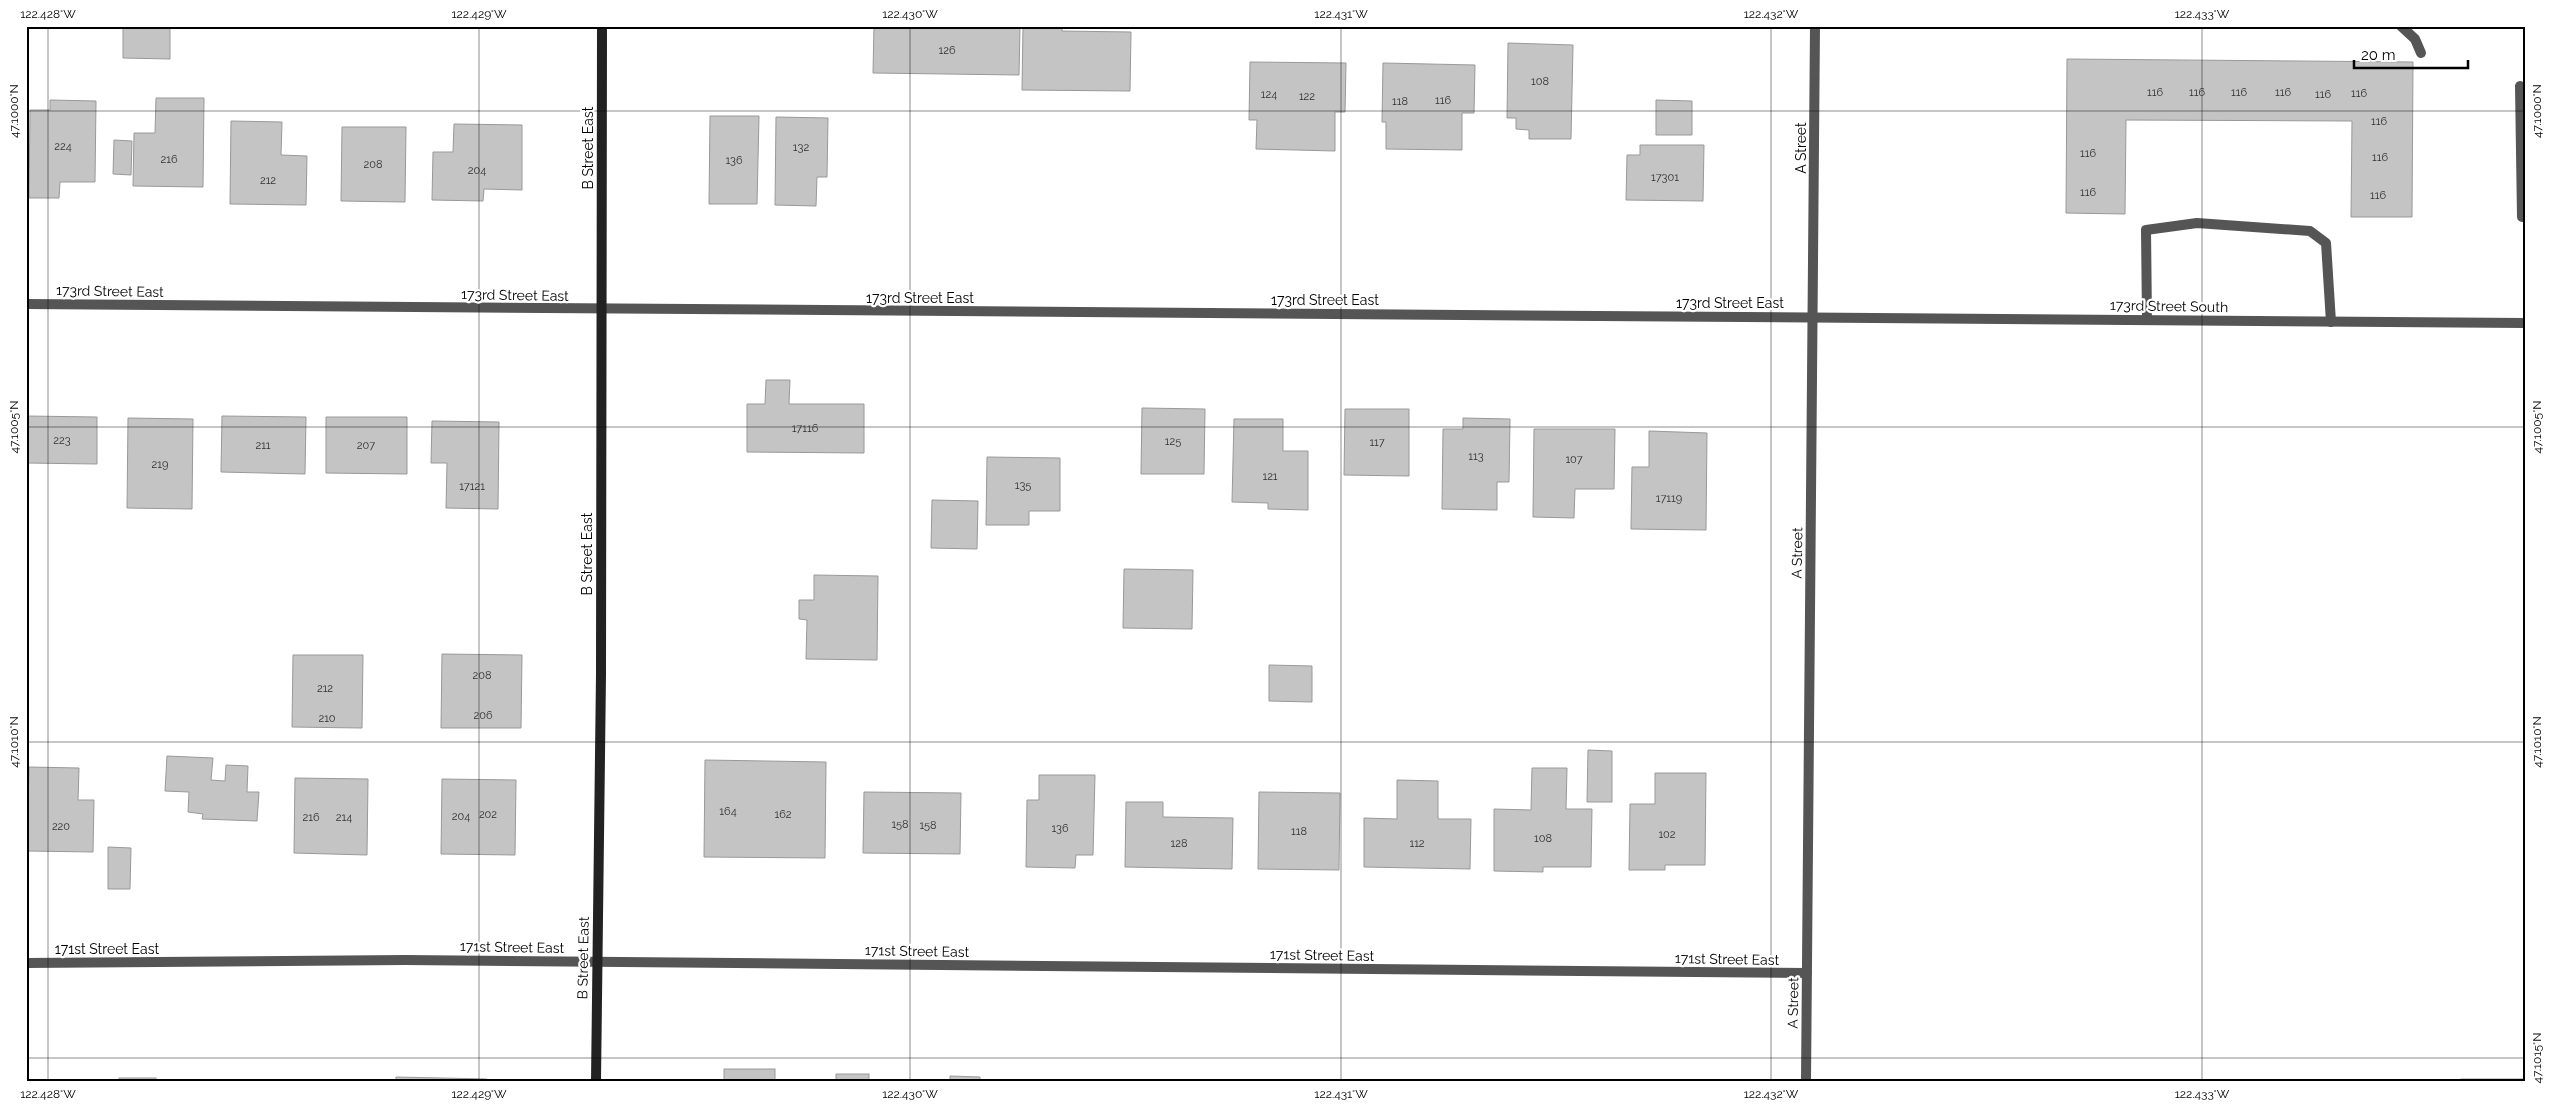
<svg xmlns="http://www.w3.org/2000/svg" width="2551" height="1107" viewBox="0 0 2551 1107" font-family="Raleway,sans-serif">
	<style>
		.building { fill: #c4c4c4; stroke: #999 }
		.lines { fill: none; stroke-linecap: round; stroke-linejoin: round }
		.lane { stroke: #555; stroke-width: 10 }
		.street { stroke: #555; stroke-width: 10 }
		.secondary { stroke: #222; stroke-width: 10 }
		.ticks { fill: none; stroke: #000; stroke-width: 1; stroke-opacity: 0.45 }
		.labels { text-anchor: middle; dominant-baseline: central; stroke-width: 4.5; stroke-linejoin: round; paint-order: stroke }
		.number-label { font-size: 11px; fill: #313131 }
		.street-label { font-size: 14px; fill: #000; stroke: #fff }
		.neatline { fill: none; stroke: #000; stroke-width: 2 }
		.ticks-label { font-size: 12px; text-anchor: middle; fill: #000 }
	</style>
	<rect width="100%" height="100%" fill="#fff"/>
	<!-- building -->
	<g class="building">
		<polygon points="123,26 170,26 170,59 123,58"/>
		<polygon points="874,26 1020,26 1019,75 873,73"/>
		<polygon points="1023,26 1062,26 1062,31 1131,32 1130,91 1022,90"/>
		<polygon points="1508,43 1573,45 1571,139 1529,139 1529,130 1516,129 1516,118 1507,118"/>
		<polygon points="2067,59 2413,62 2412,217 2351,217 2352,121 2126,120 2125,214 2066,213"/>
		<polygon points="1250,62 1346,63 1345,112 1335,112 1335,151 1256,149 1257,120 1249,120"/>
		<polygon points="1383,63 1475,65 1474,113 1462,113 1462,150 1386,149 1386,122 1382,122"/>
		<polygon points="156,98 204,98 203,187 133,186 134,133 155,133"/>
		<polygon points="50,100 96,101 95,182 60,182 59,198 29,198 30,110 50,110"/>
		<polygon points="1656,100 1692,101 1692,135 1656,135"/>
		<polygon points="710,116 759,116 757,204 709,204"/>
		<polygon points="776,117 828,118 827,177 817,177 816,206 775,205"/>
		<polygon points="231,121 282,122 281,155 307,156 306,205 230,204"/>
		<polygon points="454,124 522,125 522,190 484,189 483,201 432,200 433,152 453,152"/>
		<polygon points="342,127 406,127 405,202 341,201"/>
		<polygon points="114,140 132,141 131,175 113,174"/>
		<polygon points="1640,145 1704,145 1703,201 1626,200 1627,155 1640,155"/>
		<polygon points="766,380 790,380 789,404 864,404 864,453 747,452 747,404 765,404"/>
		<polygon points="1142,408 1205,409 1204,474 1141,474"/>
		<polygon points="1345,409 1409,409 1409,476 1344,475"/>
		<polygon points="26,416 97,417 97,464 26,463"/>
		<polygon points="222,416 306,417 305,474 221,472"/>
		<polygon points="326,417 407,417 407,474 326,473"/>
		<polygon points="128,418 193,419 192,509 127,508"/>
		<polygon points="1463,418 1510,419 1509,482 1497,482 1497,510 1442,509 1443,429 1463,429"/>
		<polygon points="1234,419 1283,419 1283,451 1308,451 1308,510 1268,509 1268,503 1232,502"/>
		<polygon points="432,421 499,422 498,509 446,508 447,463 431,463"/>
		<polygon points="1534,429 1615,429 1614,489 1575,489 1574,518 1533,517"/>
		<polygon points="1649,431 1707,433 1706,530 1631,529 1632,467 1649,467"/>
		<polygon points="987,457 1060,458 1060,511 1029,511 1029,525 986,525"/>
		<polygon points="932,500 978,501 977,549 931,548"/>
		<polygon points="1124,569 1193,570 1192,629 1123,628"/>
		<polygon points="814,575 878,576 877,660 806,659 807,620 799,619 799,600 814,600"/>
		<polygon points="442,654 522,655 521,728 441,728"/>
		<polygon points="293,655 363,655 362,728 292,727"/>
		<polygon points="1269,665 1312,666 1312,702 1269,701"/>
		<polygon points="1588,750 1612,751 1612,802 1587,802"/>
		<polygon points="167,756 213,758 211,780 225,781 226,765 248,766 247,792 259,792 257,821 202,819 203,814 188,812 189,792 165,791"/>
		<polygon points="705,760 826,762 825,858 704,857"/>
		<polygon points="29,767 79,768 78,800 94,800 93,852 27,851"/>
		<polygon points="1532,768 1567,768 1566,809 1592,809 1591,867 1543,867 1543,872 1494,871 1494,809 1531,810"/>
		<polygon points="1655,773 1706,773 1705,865 1665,865 1665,870 1629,870 1630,804 1655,804"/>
		<polygon points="1039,775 1095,775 1093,855 1076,855 1075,868 1026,867 1027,800 1039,800"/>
		<polygon points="295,778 368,779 367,855 294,853"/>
		<polygon points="442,779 516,780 515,855 441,854"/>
		<polygon points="1397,780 1438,781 1438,819 1471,819 1470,869 1364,867 1364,818 1397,819"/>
		<polygon points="864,792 961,793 960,854 863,853"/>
		<polygon points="1259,792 1340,793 1339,870 1258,869"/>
		<polygon points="1126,802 1163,802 1163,817 1233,818 1232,869 1125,867"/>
		<polygon points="108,847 131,848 130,889 108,889"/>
		<rect x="724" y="1069" width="51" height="12"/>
		<rect x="836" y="1074" width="33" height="7"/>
		<polygon points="950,1076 980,1077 980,1081 950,1081"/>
		<polygon points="396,1077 487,1079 487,1081 396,1081"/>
		<rect x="119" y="1078" width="37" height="3"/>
		<rect x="2461" y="1079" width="64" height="2"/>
	</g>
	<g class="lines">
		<!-- lane -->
		<g class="lane">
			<polyline points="2401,26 2415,39 2421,53"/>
			<polyline points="2520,86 2522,217 2525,217"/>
			<polyline points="2147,320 2146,230 2197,223 2310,231 2326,243 2331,322"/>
		</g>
		<!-- street -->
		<g class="street">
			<polyline points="26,304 2525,323"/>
			<polyline points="26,963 405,960 1807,973"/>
			<polyline points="1806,1081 1815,26"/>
		</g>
		<!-- secondary -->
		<polyline class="secondary" points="596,1081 601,674 602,26"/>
	</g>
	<!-- ticks -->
	<path class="ticks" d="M48,26V1081M479,26V1081M910,26V1081M1341,26V1081M1771,26V1081M2202,26V1081M26,111H2525M26,427H2525M26,742H2525M26,1058H2525"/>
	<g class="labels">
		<!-- number labels -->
		<g class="number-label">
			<text x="947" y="50">126</text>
			<text x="1540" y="81">108</text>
			<text x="2155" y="92">116</text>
			<text x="2197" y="92">116</text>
			<text x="2239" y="92">116</text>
			<text x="2283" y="92">116</text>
			<text x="2359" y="93">116</text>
			<text x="1269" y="94">124</text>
			<text x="2323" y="94">116</text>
			<text x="1307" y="96">122</text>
			<text x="1443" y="100">116</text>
			<text x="1400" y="101">118</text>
			<text x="2379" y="121">116</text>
			<text x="63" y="146">224</text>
			<text x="801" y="147">132</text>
			<text x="2088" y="153">116</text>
			<text x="2380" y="157">116</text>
			<text x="169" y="159">216</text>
			<text x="734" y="160">136</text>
			<text x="373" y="164">208</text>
			<text x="477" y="170">204</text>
			<text x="1665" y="177">17301</text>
			<text x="268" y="180">212</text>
			<text x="2088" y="192">116</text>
			<text x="2378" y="195">116</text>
			<text x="805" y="428">17116</text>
			<text x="62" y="440">223</text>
			<text x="1173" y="441">125</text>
			<text x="1377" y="442">117</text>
			<text x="263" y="445">211</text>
			<text x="366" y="445">207</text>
			<text x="1476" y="456">113</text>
			<text x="1574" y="459">107</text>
			<text x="160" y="464">219</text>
			<text x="1270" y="476">121</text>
			<text x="1023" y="485">135</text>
			<text x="472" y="486">17121</text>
			<text x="1669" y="498">17119</text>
			<text x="482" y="675">208</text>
			<text x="325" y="688">212</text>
			<text x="483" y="715">206</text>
			<text x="327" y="718">210</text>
			<text x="728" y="811">164</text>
			<text x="488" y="814">202</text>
			<text x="783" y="814">162</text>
			<text x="461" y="816">204</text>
			<text x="311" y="817">216</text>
			<text x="344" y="817">214</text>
			<text x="900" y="824">158</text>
			<text x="928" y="825">158</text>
			<text x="61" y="826">220</text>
			<text x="1060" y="828">136</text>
			<text x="1299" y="831">118</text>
			<text x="1667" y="834">102</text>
			<text x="1543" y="838">108</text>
			<text x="1179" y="843">128</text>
			<text x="1417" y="843">112</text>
		</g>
		<!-- street labels -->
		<g class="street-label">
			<text transform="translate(588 148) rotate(-90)">B Street East</text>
			<text transform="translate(1801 148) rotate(-90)">A Street</text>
			<text transform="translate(110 291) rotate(1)">173rd Street East</text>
			<text transform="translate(515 295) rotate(1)">173rd Street East</text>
			<text x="920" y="298">173rd Street East</text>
			<text x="1325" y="300">173rd Street East</text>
			<text x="1730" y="303">173rd Street East</text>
			<text transform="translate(2169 306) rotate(1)">173rd Street South</text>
			<text transform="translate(1797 553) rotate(-89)">A Street</text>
			<text transform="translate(587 554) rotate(-90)">B Street East</text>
			<text transform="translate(512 947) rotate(1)">171st Street East</text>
			<text x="107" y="949">171st Street East</text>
			<text transform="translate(917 951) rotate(1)">171st Street East</text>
			<text transform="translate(1322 955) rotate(1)">171st Street East</text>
			<text transform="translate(583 958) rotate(-89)">B Street East</text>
			<text transform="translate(1727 959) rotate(1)">171st Street East</text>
			<text transform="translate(1793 1003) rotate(-89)">A Street</text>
		</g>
	</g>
	<!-- border -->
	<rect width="2551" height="1107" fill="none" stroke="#ffffff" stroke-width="55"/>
	<!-- scale -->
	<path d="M2354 60v8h114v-8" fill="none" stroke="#000000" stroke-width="2.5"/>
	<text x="2361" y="60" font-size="15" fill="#000000" stroke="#ffffff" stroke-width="4" paint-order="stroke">20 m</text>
	<rect x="28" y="28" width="2496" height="1052" class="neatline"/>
	<g class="ticks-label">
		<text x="48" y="18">122.428°W</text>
		<text x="479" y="18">122.429°W</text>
		<text x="910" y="18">122.430°W</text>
		<text x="1341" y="18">122.431°W</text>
		<text x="1771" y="18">122.432°W</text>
		<text x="2202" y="18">122.433°W</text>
		<text transform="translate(2537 111) rotate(-90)" y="4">47.1000°N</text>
		<text transform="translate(14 111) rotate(-90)" y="4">47.1000°N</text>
		<text transform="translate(2537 427) rotate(-90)" y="4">47.1005°N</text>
		<text transform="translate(14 427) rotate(-90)" y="4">47.1005°N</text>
		<text transform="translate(2537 742) rotate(-90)" y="4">47.1010°N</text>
		<text transform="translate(14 742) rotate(-90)" y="4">47.1010°N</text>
		<text transform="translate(2537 1058) rotate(-90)" y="4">47.1015°N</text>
		<text x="48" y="1098">122.428°W</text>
		<text x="479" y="1098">122.429°W</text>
		<text x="910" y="1098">122.430°W</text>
		<text x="1341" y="1098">122.431°W</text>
		<text x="1771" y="1098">122.432°W</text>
		<text x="2202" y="1098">122.433°W</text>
	</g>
</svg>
